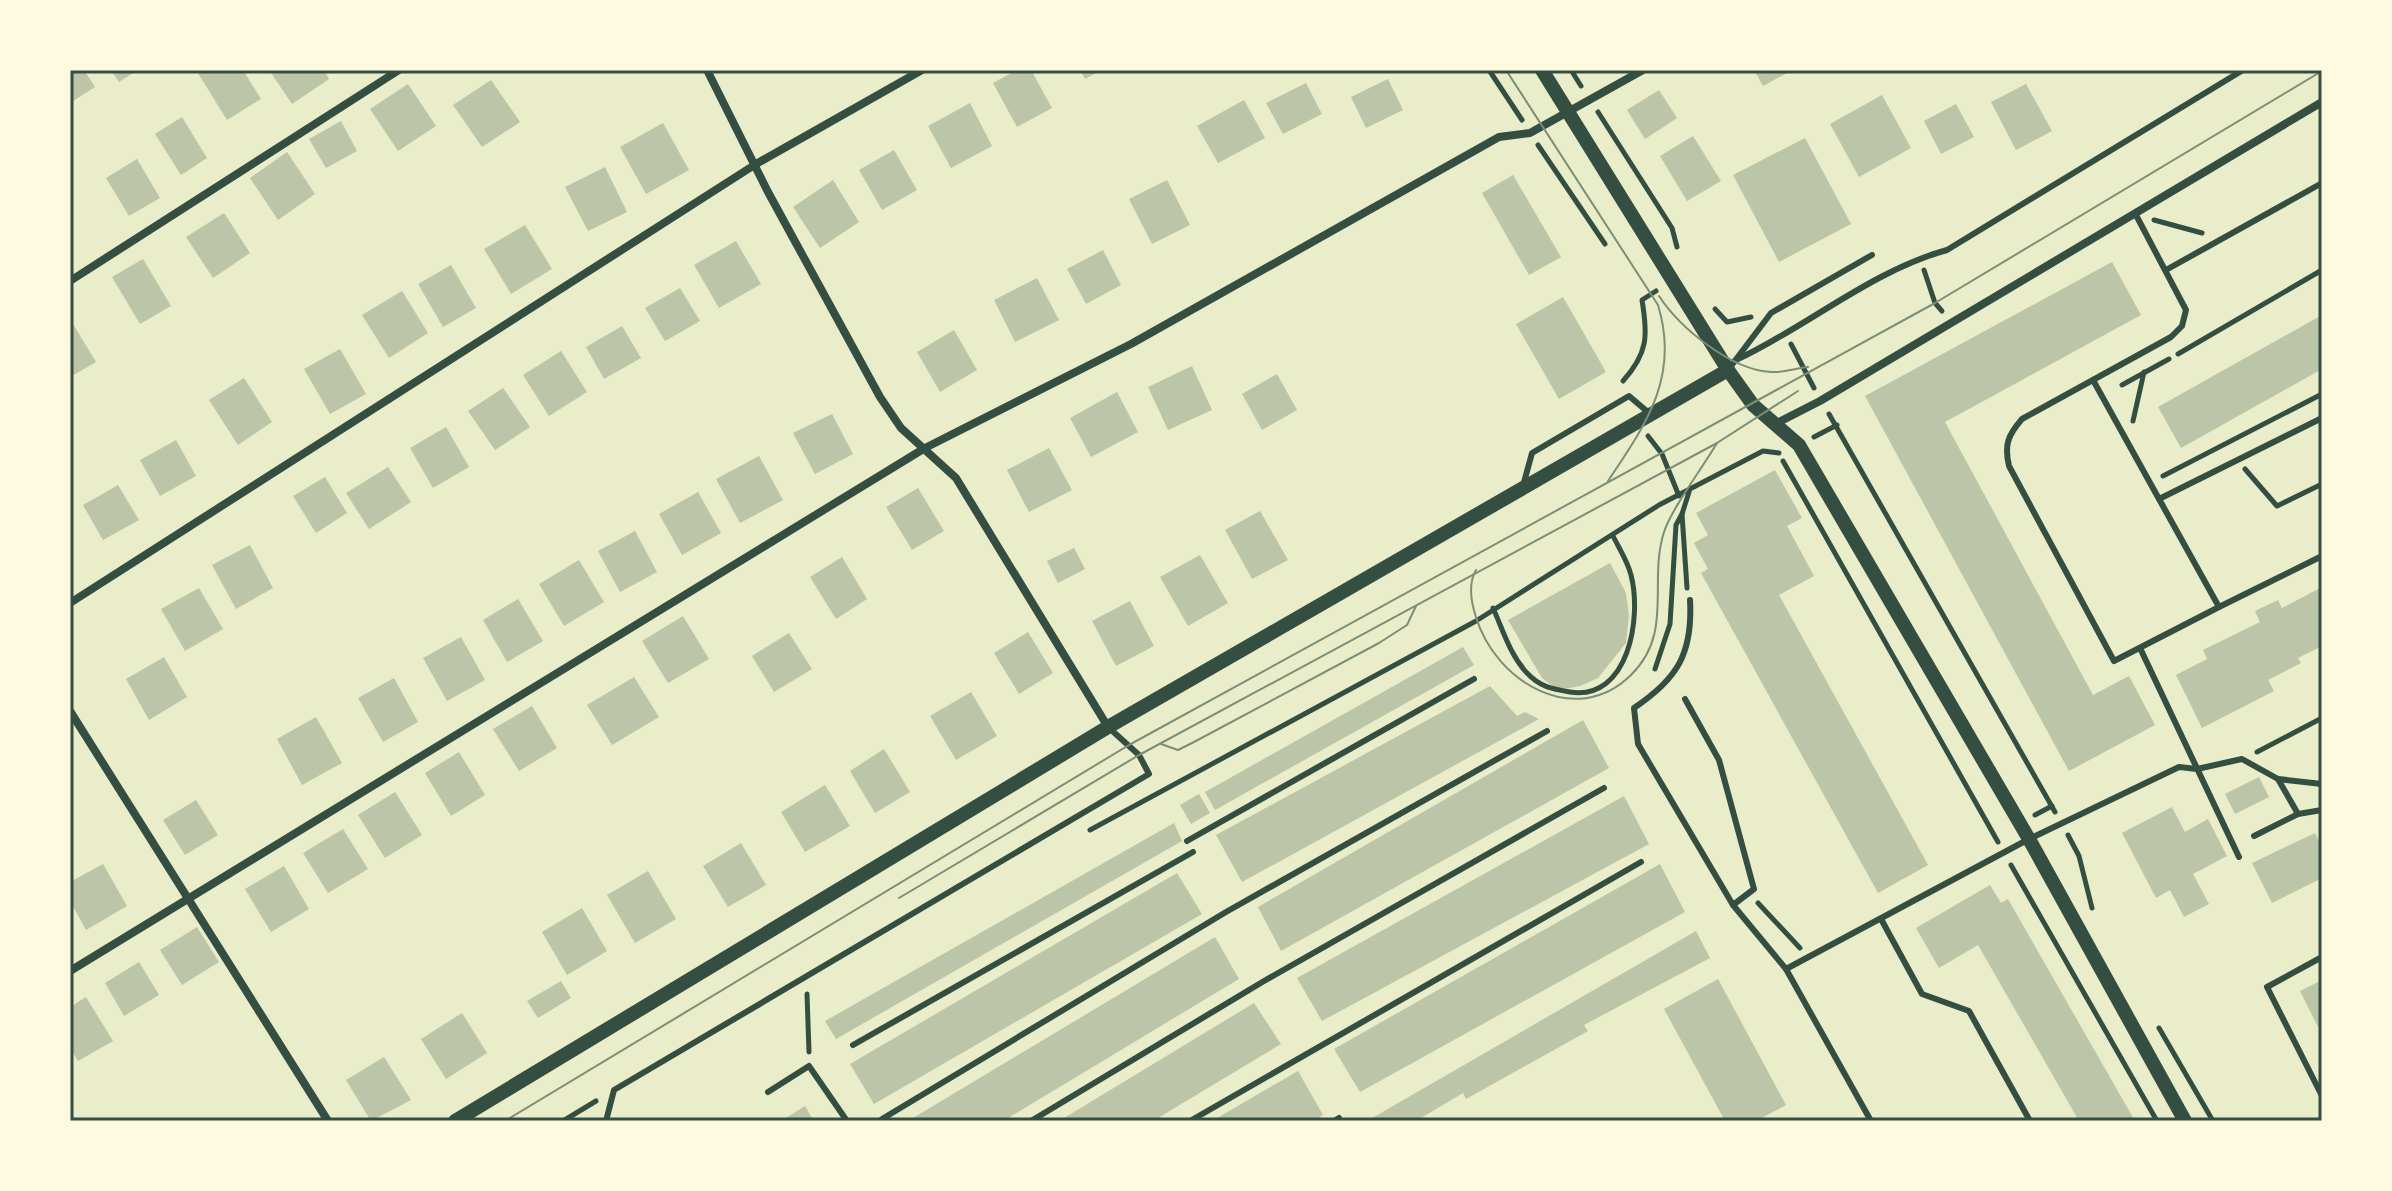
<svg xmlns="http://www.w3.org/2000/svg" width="2392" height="1191" viewBox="0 0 2392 1191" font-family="'PT Sans',sans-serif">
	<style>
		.building { fill: #bcc5a7 }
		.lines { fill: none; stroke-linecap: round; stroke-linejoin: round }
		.path { stroke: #344e41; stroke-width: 5 }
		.service { stroke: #344e41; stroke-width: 6 }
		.minor { stroke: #344e41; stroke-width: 8 }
		.tertiary { stroke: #344e41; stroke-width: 14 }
		.tram { stroke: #7c8e77; stroke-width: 2 }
		.neatline { fill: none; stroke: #344e41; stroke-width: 3 }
	</style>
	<rect width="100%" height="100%" fill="#e9edc9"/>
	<!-- building -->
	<g class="building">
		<polygon points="70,70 84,70 95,87 70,103"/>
		<polygon points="111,70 138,70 119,82"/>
		<polygon points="196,70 243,70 261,99 227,120"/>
		<polygon points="269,70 324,70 329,79 292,104"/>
		<polygon points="1017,70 1031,70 1052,108 1017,127 993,83"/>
		<polygon points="1080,70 1102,70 1085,79"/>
		<polygon points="1754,70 1785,70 1787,73 1763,86"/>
		<polygon points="1388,79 1403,110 1366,128 1351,97"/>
		<polygon points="491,80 520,122 482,147 453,105"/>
		<polygon points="1306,83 1322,114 1283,134 1266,103"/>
		<polygon points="408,84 436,126 398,151 370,109"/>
		<polygon points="2026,84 2052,131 2016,150 1991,102"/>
		<polygon points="1659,90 1677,118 1645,139 1627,110"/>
		<polygon points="1882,95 1911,148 1859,177 1830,124"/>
		<polygon points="1244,100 1265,138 1218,163 1197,126"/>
		<polygon points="970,103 992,146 951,168 928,126"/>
		<polygon points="1956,104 1974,137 1941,154 1924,121"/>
		<polygon points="182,117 207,158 181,175 155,134"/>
		<polygon points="341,121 357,151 326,168 309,139"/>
		<polygon points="663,123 689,170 646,194 620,147"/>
		<polygon points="1693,136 1721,181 1687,201 1660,156"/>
		<polygon points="1805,138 1851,224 1779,262 1733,175"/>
		<polygon points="894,150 917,190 882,210 859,170"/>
		<polygon points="287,152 315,194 278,220 250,178"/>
		<polygon points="137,159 160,198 129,216 106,178"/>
		<polygon points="605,167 627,212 588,231 565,187"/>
		<polygon points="1513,175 1561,257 1529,275 1482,193"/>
		<polygon points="833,180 859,222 820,248 793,207"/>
		<polygon points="1167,180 1190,225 1152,244 1129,199"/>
		<polygon points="224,213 250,253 213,278 186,237"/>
		<polygon points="525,225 552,269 511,294 484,249"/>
		<polygon points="736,241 761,284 719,308 694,265"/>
		<polygon points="1103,250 1121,285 1086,304 1067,269"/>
		<polygon points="143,259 171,306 140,324 112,277"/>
		<polygon points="2112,262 2141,315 1945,422 2093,695 2129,676 2155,725 2069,771 1865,396"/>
		<polygon points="451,265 476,308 443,327 418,284"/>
		<polygon points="1037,278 1059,320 1015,342 994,300"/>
		<polygon points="680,288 700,321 665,341 645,308"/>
		<polygon points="402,291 428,333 389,358 362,315"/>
		<polygon points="1563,297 1606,372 1559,399 1516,324"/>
		<polygon points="2322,315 2322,369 2181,448 2158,407"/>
		<polygon points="70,319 96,362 70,377"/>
		<polygon points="622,326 641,358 604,379 586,347"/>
		<polygon points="954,330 977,370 940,392 917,352"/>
		<polygon points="340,349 366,394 330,414 304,369"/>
		<polygon points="561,351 587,392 549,416 523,375"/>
		<polygon points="1192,366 1212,410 1168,430 1148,387"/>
		<polygon points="1277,374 1297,410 1262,430 1242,394"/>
		<polygon points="244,378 272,422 238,445 209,400"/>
		<polygon points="503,388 530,427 495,450 468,411"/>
		<polygon points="1117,392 1138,432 1091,457 1070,418"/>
		<polygon points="832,414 853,454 815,474 793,433"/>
		<polygon points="446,427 469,467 433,488 410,448"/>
		<polygon points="176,440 196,476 160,496 140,460"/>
		<polygon points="1049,448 1072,490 1029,512 1007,470"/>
		<polygon points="759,456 783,500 740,523 716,479"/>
		<polygon points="388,467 411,502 369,529 346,493"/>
		<polygon points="1775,470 1802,518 1787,526 1814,576 1779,595 1928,865 1878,893 1701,573 1708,569 1694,543 1708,535 1696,513"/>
		<polygon points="325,477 347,513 316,533 293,496"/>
		<polygon points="118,485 139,520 103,540 83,505"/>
		<polygon points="918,488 944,531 912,550 886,507"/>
		<polygon points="698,492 721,533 682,555 659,514"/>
		<polygon points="1260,511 1288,560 1252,579 1225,530"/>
		<polygon points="635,531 657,572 620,592 598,551"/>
		<polygon points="250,545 273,588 236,609 212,565"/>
		<polygon points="1074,548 1085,569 1058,583 1047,561"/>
		<polygon points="1200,555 1228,603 1188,626 1160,577"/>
		<polygon points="842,557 867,599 836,619 810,577"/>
		<polygon points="579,560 604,602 564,626 539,584"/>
		<polygon points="1610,563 1626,593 1629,615 1626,643 1598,678 1580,686 1558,690 1542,678 1508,620"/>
		<polygon points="2322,587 2322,646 2298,658 2301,663 2268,680 2274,691 2202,728 2176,675 2207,659 2203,650 2260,622 2255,611 2278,600 2282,608"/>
		<polygon points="199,588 223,629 185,651 161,609"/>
		<polygon points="518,599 543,641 507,662 483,620"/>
		<polygon points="1130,601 1154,646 1116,666 1092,621"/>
		<polygon points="683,616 709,659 668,683 642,641"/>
		<polygon points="1028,632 1053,673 1019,694 994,653"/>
		<polygon points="789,633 812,669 774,692 752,656"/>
		<polygon points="461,637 485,680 447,701 423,658"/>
		<polygon points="1463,647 1474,665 1215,810 1205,792"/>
		<polygon points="164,657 187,697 149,720 126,679"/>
		<polygon points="634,677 659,717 612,745 587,705"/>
		<polygon points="394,678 418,722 383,742 358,698"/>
		<polygon points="1490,686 1517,716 1525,712 1539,719 1242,882 1216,835"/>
		<polygon points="971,692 997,736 956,760 930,716"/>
		<polygon points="532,706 557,748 519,771 493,729"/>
		<polygon points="316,717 342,763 302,785 277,739"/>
		<polygon points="1583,720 1609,768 1281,951 1258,907"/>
		<polygon points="884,749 910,792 875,813 850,771"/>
		<polygon points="459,752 485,795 451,816 425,773"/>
		<polygon points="2259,777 2269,797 2235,814 2225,794"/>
		<polygon points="825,785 850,826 805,852 781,812"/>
		<polygon points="395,792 422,835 385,858 358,815"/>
		<polygon points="1199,794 1210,813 1191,824 1180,805"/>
		<polygon points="1624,796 1649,844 1322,1021 1297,978"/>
		<polygon points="196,800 218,835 185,855 163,820"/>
		<polygon points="2172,807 2185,832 2208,819 2227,856 2193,874 2209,904 2184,917 2170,890 2156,898 2122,833"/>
		<polygon points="1174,823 1182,841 836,1039 825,1021"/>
		<polygon points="343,829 368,869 328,893 303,853"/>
		<polygon points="2315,833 2322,847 2322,878 2272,903 2252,863"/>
		<polygon points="741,843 766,885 728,907 703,866"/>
		<polygon points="103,864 127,906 86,930 70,901 70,882"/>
		<polygon points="1660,864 1685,912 1360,1092 1334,1049"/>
		<polygon points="284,866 309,909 271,932 245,889"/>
		<polygon points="648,871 676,919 635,943 607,895"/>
		<polygon points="1177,873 1202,914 874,1104 850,1064"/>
		<polygon points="1990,885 2001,903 2008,899 2135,1121 2079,1121 1978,945 1939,968 1916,928"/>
		<polygon points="582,908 607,951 567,975 542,932"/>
		<polygon points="197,927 219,962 182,985 160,950"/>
		<polygon points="1696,931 1710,958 1584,1025 1588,1031 1466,1099 1463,1093 1416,1121 1367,1121"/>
		<polygon points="1215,937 1239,979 1003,1121 908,1121"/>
		<polygon points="139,962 159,995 124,1016 105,983"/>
		<polygon points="1718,979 1786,1105 1756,1121 1725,1121 1664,1009"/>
		<polygon points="2322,980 2322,1035 2300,991"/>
		<polygon points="561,981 571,998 538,1018 527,1001"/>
		<polygon points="86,997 113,1041 78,1061 70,1048 70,1007"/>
		<polygon points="1254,1003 1281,1044 1153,1121 1059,1121"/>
		<polygon points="462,1013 487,1053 446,1079 421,1039"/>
		<polygon points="384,1057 411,1100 371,1121 346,1080"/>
		<polygon points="1298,1071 1323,1115 1313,1121 1212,1121"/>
		<polygon points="805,1106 814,1121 781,1121"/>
	</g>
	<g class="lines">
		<!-- path -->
		<g class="path">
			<polyline points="1489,70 1522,120"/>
			<polyline points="1571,70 1581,86"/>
			<polyline points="1598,112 1672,228 1677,247"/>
			<polyline points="1538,145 1605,244"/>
			<polyline points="2154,220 2202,233"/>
			<polyline points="1924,270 1935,303 1942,311"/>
			<polyline points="1715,309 1727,322 1751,317"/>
			<polyline points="1791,344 1814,388"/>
			<polyline points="2178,354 2322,270"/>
			<path d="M1623,381C1648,353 1648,336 1642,300L1656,291"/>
			<polyline points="2122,385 2169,359"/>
			<polyline points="1829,414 2055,812"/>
			<polyline points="2133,421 2144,372"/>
			<polyline points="1648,436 1662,454 1679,496"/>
			<polyline points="1814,437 1837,425"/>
			<polyline points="1783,461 1998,842"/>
			<polyline points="2245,469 2277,506 2322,484"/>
			<polyline points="2163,476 2322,394"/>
			<polyline points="1687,588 1682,514 1689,492"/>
			<path d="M1493,608C1503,630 1510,655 1527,673C1540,687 1552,689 1570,692C1629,701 1642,617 1631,575C1628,562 1619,548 1613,536"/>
			<polyline points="1655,669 1670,624 1676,525 1682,514"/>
			<polyline points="2257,752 2322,718"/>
			<polyline points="2035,815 2052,806"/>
			<polyline points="1090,830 1476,621 1659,505 1763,451 1779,453"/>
			<polyline points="2068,835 2079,856 2092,908"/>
			<polyline points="2011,865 2157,1121"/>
			<polyline points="1758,903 1800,948"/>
			<polyline points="807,994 809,1052"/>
			<polyline points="2159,1028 2213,1121"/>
			<polyline points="563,1121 596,1101"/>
		</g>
		<!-- service -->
		<g class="service">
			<path d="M2136,215L2186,310L2182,326L2171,337L2022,419C2008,435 2004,445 2009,466L2114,661L2219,607"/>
			<polyline points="2166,270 2322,183"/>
			<path d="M1736,360C1807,327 1871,271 1947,250L2243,70"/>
			<polyline points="1728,370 1771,313 1872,255"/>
			<polyline points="2093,380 2159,499"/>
			<polyline points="2322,418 2159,499 2219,607 2322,556"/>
			<polyline points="1523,486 1532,453 1629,396 1649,413"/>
			<path d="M1690,600C1693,654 1677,679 1634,708L1638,744L1733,905L1786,969"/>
			<polyline points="2140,648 2239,857"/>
			<polyline points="1685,699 1719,760 1754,889 1733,905"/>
			<polyline points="2298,814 2322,810"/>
			<polyline points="2254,836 2298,814 2278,779"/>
			<polyline points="1187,841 1474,679"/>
			<polyline points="1881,919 1922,994 1969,1011 2030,1121"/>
			<polyline points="2322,957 2267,987 2322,1096"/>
			<polyline points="853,1045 1193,852"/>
			<polyline points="768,1092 809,1066 847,1121"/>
			<polyline points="882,1119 1226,912 1547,731"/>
			<polyline points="606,1121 614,1090 1149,774 1139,755 1108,727"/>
			<polyline points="1031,1121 1264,981 1604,788"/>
			<polyline points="1190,1121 1641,862"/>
			<polyline points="1334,1121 1339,1118"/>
			<polyline points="1871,1121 1786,969 2029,839 2179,767 2197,769 2242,759 2278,779 2322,784"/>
		</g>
		<!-- minor -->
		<g class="minor">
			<polyline points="707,70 768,192 880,397 901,428 956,478 1108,727"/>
			<polyline points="70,281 399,70"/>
			<polyline points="1775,424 1820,401 2322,102"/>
			<polyline points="70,603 756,164 922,70"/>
			<polyline points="70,711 328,1121"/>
			<polyline points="70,971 925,448 1131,344 1499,137 1530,133 1643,70"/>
		</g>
		<!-- tertiary -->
		<g class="tertiary">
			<polyline points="1542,70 1728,370 1753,405 1799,445 2029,839 2185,1121"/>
			<polyline points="455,1121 1108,727 1728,370"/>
		</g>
		<!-- tram -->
		<g class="tram">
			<path d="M1506,70L1658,305C1680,377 1646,424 1608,481"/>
			<path d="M1659,296C1680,328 1731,370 1771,372C1783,373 1796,368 1808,367"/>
			<path d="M1476,570C1468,584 1471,602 1476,617C1495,681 1575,730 1631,675C1674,633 1648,582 1664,532C1672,508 1703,467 1717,443"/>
			<polyline points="1161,744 1178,750 1194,742 1379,643 1407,625 1416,606"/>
			<polyline points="899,898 1139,755 1717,443 1798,391"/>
			<polyline points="505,1121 1129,745 1935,303 2322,71"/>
		</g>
	</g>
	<!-- border -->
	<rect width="2392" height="1191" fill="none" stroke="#fefae0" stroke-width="144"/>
	<rect x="72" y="72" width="2248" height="1047" class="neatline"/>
</svg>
